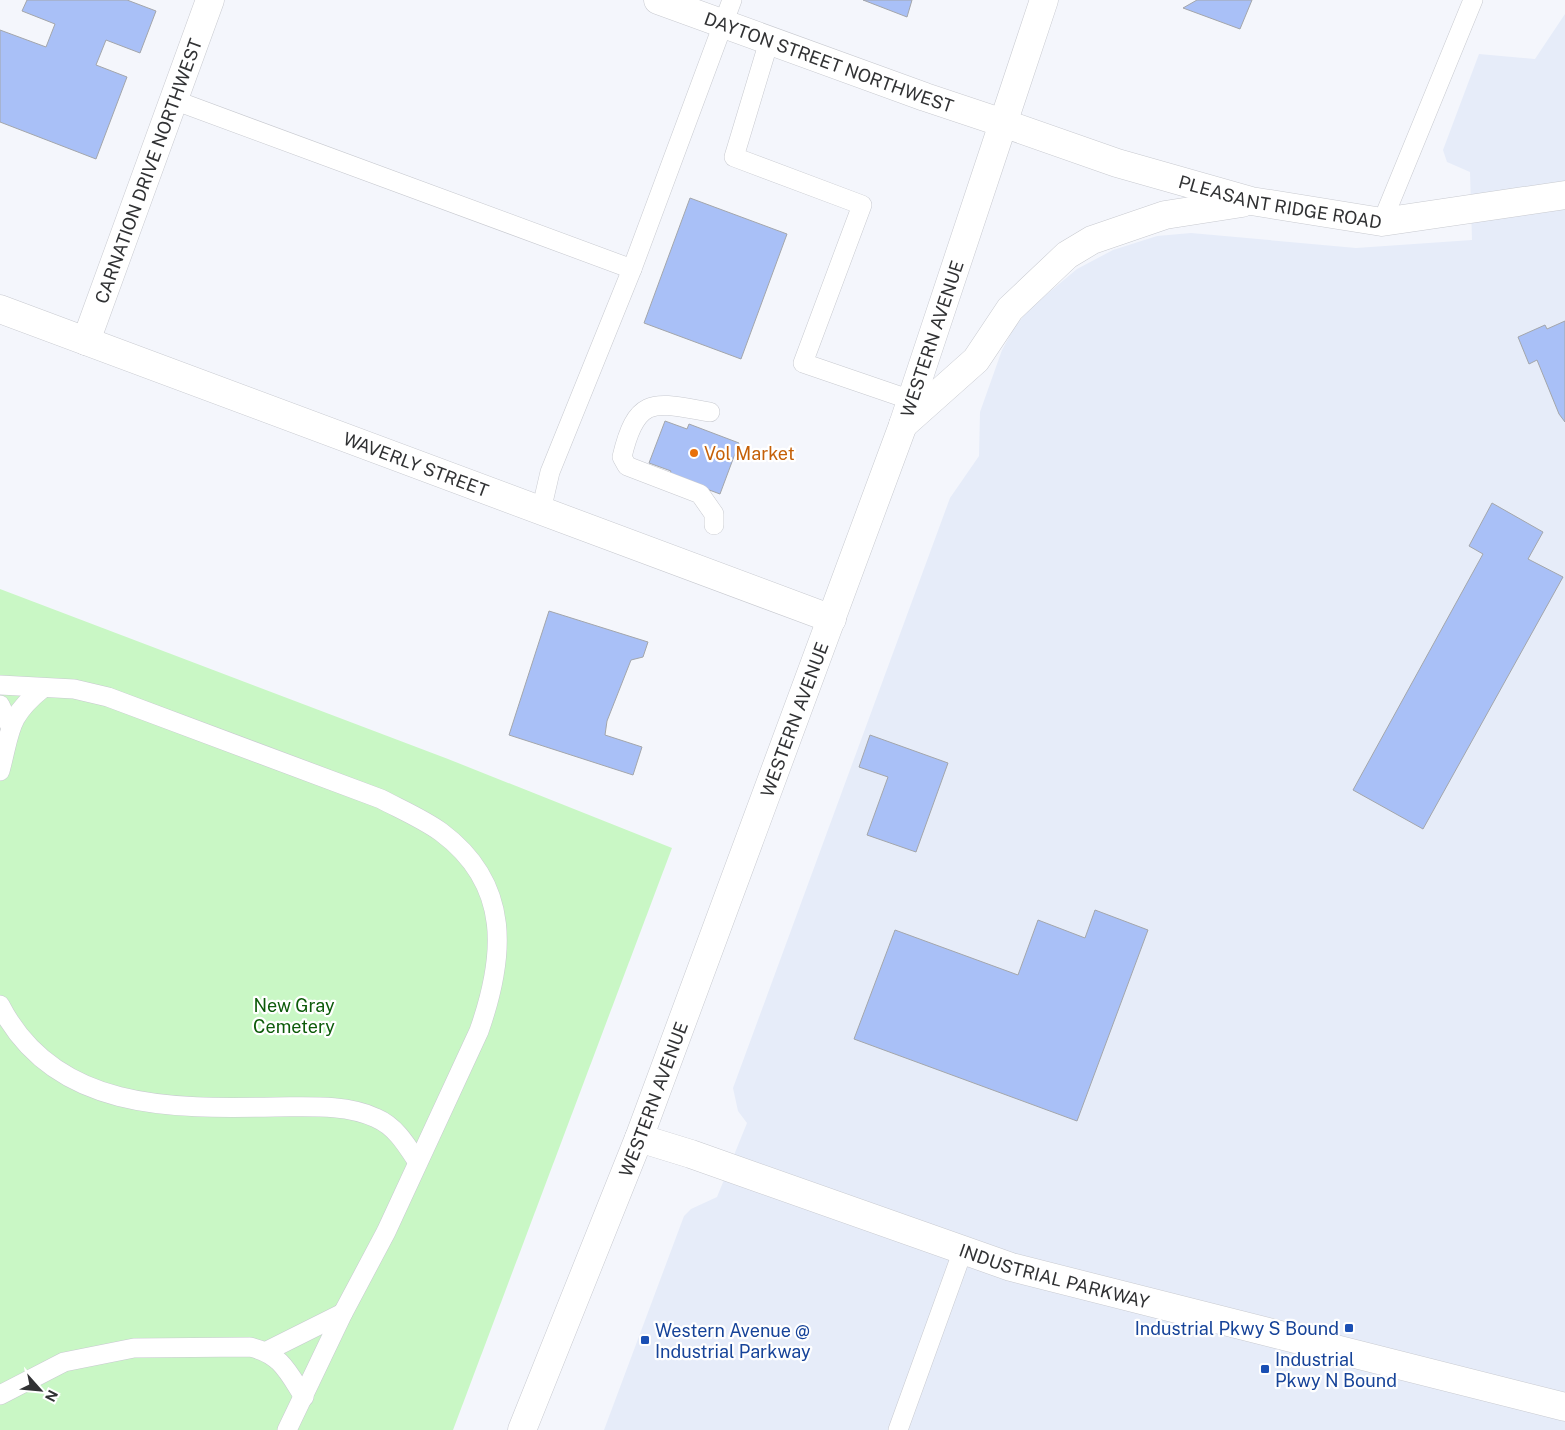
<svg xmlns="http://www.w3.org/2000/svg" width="1565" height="1430" viewBox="0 0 1565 1430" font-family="'Public Sans',sans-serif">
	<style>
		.built { fill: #e6ecf9 }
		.green { fill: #c9f7c5 }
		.building { fill: #a9c0f7; stroke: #a3a6ab }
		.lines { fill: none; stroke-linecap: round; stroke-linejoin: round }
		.lane-casing { stroke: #c8cad0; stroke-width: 20 }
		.street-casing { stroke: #c8cad0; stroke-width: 29 }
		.secondary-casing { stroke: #c8cad0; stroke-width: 29 }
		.primary-casing { stroke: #c8cad0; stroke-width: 29 }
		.lane { stroke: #fff; stroke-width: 19 }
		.street { stroke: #fff; stroke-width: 28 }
		.secondary { stroke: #fff; stroke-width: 28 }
		.primary { stroke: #fff; stroke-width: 28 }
		.food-dot { fill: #e8710a; stroke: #fff; stroke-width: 2 }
		.transit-dot { fill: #1a4fb4; stroke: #fff; stroke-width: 2 }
		.labels { text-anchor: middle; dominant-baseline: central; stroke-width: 4.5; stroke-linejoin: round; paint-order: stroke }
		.street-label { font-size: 18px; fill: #313234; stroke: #fff }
		.food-label { font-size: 18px; fill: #c56008; stroke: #fff; text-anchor: start }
		.park-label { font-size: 18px; fill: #0d5b0a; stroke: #fff }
		.transit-label { font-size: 18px; fill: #164399; stroke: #fff; text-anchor: start }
	</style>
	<rect width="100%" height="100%" fill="#f4f6fc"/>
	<!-- built -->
	<polygon class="built" points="1565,14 1565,1430 604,1430 684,1216 691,1209 717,1197 747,1123 738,1111 733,1088 950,498 979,456 980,412 1002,350 1014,328 1029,309 1077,269 1113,250 1157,236 1191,233 1356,248 1472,240 1470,172 1447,162 1443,150 1479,54 1535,59"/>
	<!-- green -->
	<polygon class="green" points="0,589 448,759 672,848 453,1430 0,1430"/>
	<!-- building -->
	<g class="building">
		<polygon points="27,0 127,0 156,11 140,53 106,40 96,65 127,77 96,159 0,122 0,30 46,47 55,24 22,11"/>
		<polygon points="863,0 912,0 907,17"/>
		<polygon points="1252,0 1240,29 1183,8 1197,0"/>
		<polygon points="690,198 787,234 741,359 644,323"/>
		<polygon points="1565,321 1565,422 1559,414 1537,360 1529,364 1518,337 1545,325 1547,329"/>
		<polygon points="665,421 687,429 689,424 739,443 720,494 669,475 671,471 649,463"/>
		<polygon points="1492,503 1543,532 1528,559 1563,577 1423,829 1353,790 1483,554 1469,546"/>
		<polygon points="549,611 648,642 643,657 631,660 607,721 605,735 642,747 633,775 509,735"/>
		<polygon points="870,735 948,763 916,852 867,835 888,777 859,767"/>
		<polygon points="1095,910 1148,930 1077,1121 854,1039 895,930 1018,975 1038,920 1085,938"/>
	</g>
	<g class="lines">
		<defs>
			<g id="lane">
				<polyline points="769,41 734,157 862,205 803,363 911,400"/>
				<polyline points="174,100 632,269"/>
				<polyline points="1382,222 1473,0"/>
				<path d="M710,412C656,403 637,393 622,457L627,466L700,494L714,514V525"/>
				<polyline points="541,511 550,472 632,269 732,0"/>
				<path d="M0,685L74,689L108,697L381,799C402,810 423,819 441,832C512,885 505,957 479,1031L386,1232L343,1313L287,1430"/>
				<polyline points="0,705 10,726"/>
				<path d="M0,771C11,730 7,717 43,688"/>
				<path d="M0,1005C54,1111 172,1109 275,1107C307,1107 346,1104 376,1118C395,1126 406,1144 417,1161"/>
				<polyline points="267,1351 343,1313"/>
				<path d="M0,1395L64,1362L134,1348L250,1347C281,1354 288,1372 304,1397"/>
				<polyline points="898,1430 963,1250"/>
			</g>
			<g id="street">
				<path id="s1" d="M658,0L925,97L1003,123"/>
				<path id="s2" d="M0,309L832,619"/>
				<path id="s3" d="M86,341L210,0"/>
				<path id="s4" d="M639,1138L691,1154L1011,1267L1565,1407"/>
			</g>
			<g id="secondary">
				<path id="s5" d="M1003,123L1117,163L1251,201L1382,222L1565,195"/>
				<polyline points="903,425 976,360 1010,309 1067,255 1092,240 1165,215 1242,203"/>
			</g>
			<g id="primary">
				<path id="s6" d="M522,1430L639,1138L903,425L1044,0"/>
			</g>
		</defs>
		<!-- lane casing -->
		<use href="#lane" class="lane-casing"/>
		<!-- street casing -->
		<use href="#street" class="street-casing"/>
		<!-- secondary casing -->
		<use href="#secondary" class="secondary-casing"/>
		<!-- primary casing -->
		<use href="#primary" class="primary-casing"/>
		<!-- lane -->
		<use href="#lane" class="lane"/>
		<!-- street -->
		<use href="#street" class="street"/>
		<!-- secondary -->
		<use href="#secondary" class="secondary"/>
		<!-- primary -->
		<use href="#primary" class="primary"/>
	</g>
	<!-- markers -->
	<circle class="food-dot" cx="694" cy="453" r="5"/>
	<g class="transit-dot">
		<rect x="1344" y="1323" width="10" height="10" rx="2.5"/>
		<rect x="640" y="1335" width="10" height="10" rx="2.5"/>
		<rect x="1260" y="1364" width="10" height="10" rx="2.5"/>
	</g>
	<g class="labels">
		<!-- street labels -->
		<g class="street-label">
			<text stroke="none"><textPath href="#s1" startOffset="182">DAYTON STREET NORTHWEST</textPath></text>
			<text stroke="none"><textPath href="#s3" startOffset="181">CARNATION DRIVE NORTHWEST</textPath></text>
			<text stroke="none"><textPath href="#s5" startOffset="289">PLEASANT RIDGE ROAD</textPath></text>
			<text stroke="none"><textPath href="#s6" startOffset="1166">WESTERN AVENUE</textPath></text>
			<text stroke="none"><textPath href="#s2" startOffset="444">WAVERLY STREET</textPath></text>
			<text stroke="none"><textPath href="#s6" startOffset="761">WESTERN AVENUE</textPath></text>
			<text stroke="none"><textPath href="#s6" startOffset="356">WESTERN AVENUE</textPath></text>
			<text stroke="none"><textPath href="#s4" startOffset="438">INDUSTRIAL PARKWAY</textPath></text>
		</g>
		<!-- food labels -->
		<g class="food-label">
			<text x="704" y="453">Vol Market</text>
		</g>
		<!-- park labels -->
		<g class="park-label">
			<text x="294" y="1005">New Gray<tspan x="294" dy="21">Cemetery</tspan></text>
		</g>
		<!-- transit labels -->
		<g class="transit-label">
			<text x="1339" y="1328" text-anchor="end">Industrial Pkwy S Bound</text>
			<text x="655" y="1330">Western Avenue @<tspan x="655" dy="21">Industrial Parkway</tspan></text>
			<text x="1275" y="1359">Industrial<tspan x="1275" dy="21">Pkwy N Bound</tspan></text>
		</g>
	</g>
	<!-- north arrow -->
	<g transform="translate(40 1390) rotate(117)" stroke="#ffffff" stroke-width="4" paint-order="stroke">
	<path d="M0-4L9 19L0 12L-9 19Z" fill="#313234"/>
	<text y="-8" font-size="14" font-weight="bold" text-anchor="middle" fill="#313234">N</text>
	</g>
</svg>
